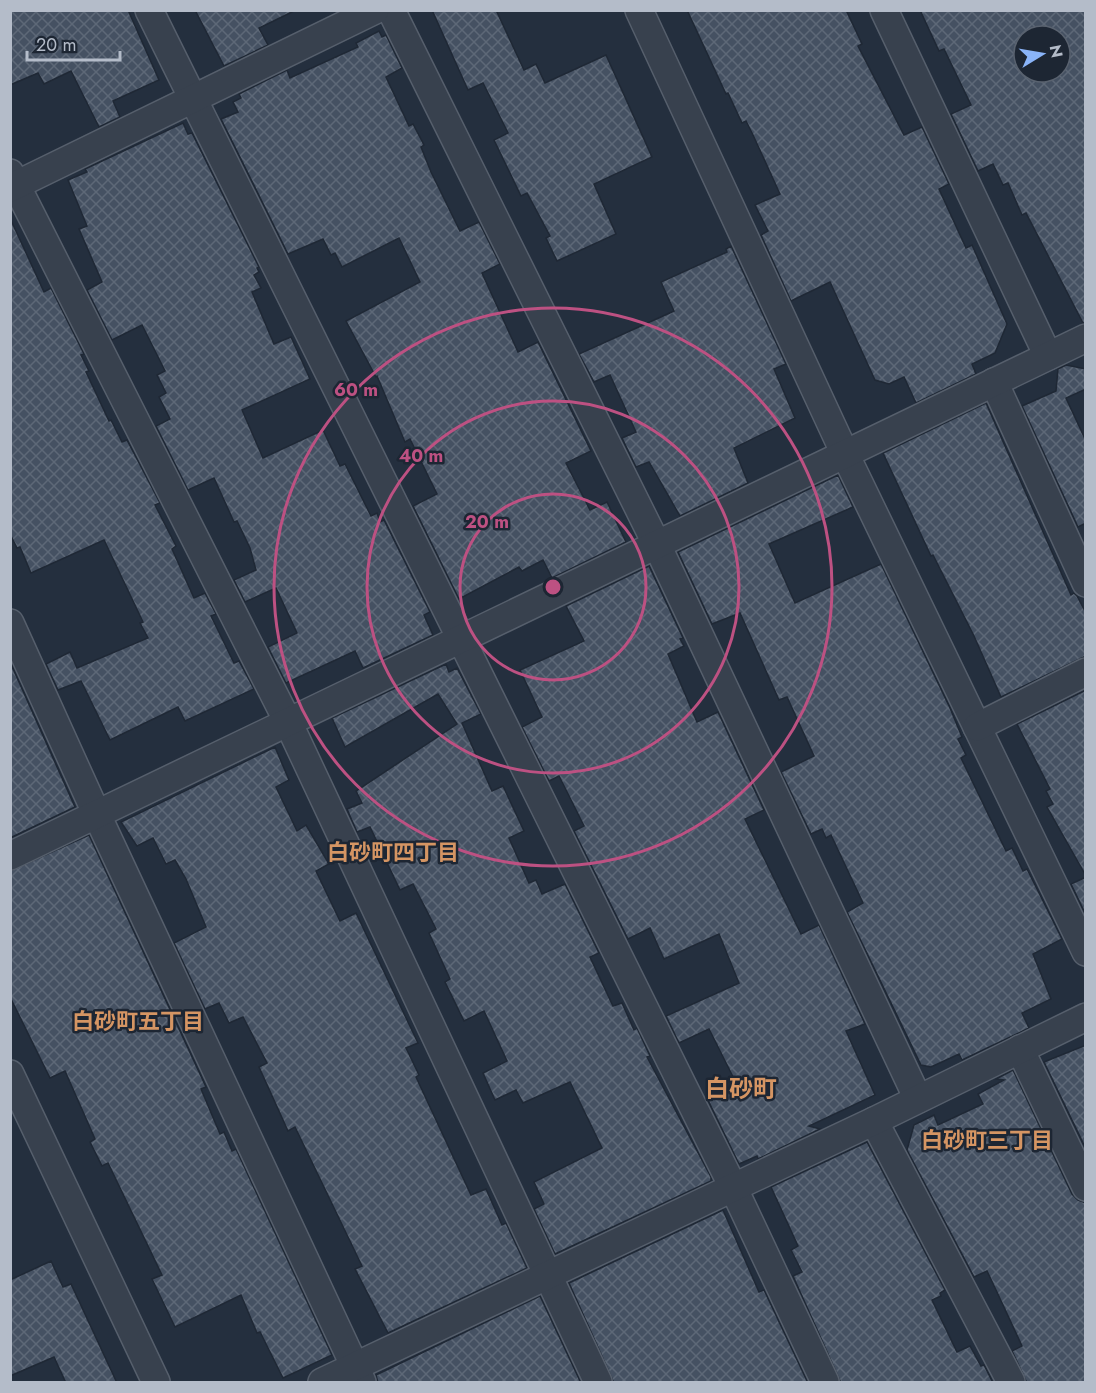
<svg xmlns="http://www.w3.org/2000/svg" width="1096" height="1393" viewBox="0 0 1096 1393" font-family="Jost,'Noto Sans JP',sans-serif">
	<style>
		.building { fill: url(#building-cross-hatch); stroke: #1f2835; stroke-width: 1.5; fill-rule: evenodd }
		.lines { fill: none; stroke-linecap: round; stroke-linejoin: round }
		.minor-casing { stroke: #565f6c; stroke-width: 30 }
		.minor { stroke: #38414e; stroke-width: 27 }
		.ring { fill: none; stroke: #bd5182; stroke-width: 3 }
		.labels { text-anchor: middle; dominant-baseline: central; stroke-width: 5; stroke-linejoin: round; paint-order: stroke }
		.neighbourhood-label { font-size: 22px; font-weight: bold; fill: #d59563; stroke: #1d2633 }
		.quarter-label { font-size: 24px; font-weight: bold; fill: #d59563; stroke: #1d2633 }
		.centre { fill: #bd5182; stroke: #1d2633; stroke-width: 3 }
		.ring-label { font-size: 18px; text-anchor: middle; font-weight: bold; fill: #bd5182; stroke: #1d2633; stroke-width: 5; stroke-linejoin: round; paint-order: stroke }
	</style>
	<defs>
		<pattern id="building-cross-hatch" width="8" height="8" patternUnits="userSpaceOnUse" patternTransform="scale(1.5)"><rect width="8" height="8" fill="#455162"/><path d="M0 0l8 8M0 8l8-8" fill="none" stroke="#5d6877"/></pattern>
	</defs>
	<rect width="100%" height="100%" fill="#242f3e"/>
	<!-- building -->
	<g class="building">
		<polygon points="10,10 128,10 159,80 113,101 120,117 99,127 71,71 44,84 38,73 10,85"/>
		<polygon points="195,10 296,10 259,28 268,45 224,66"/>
		<polygon points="432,10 496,10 524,70 536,64 545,83 606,55 652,157 594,184 616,234 557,261 546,238 550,236 527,193 521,196 494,140 508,133 483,83 468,90"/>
		<polygon points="687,10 846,10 862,44 858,46 904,135 922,127 949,184 939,189 966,248 972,245 1007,324 995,353 972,364 976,374 916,403 904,377 889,384 875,380 830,282 791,301 761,235 768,231 755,205 780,194 753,135 746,121 742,123 728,93 726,94"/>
		<path d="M920,10H1086V323H1083L1026,213L1022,215L1008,183L1003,185L993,164L978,171L951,114L971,105L944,49L939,51ZM1024,36H1060V72H1024Z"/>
		<polygon points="379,31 382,37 386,35 402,68 386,77 409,126 413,124 424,145 421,147 431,172 460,231 479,222 500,264 482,273 518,352 538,342 591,451 566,463 590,510 607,502 626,542 552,578 543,560 522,571 519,567 459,599 413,506 437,494 410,439 405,442 377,376 376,377 346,321 420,282 399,238 342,267 335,253 331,255 323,239 288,254 221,119 238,112 233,102 241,98 239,94 287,70 290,78 358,47 356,43"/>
		<polygon points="183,123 188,134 192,133 259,267 257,268 259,272 254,275 261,288 252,292 274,344 291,337 310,379 242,410 263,458 323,430 340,466 345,464 371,516 377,513 380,522 384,520 430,612 424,615 433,635 363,668 355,651 286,683 268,647 297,633 276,588 245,602 234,580 256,570 250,548 237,521 234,522 214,478 188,490 156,426 170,419 159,397 166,393 157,375 165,371 142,325 112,340 87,290 102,282 79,229 87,226 68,180 87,172 85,169"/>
		<polygon points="10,218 44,292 51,288 84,354 81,355 89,371 86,372 109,421 111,420 122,442 127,440 160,503 155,505 176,546 172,549 194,598 205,593 216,614 211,616 234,663 239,661 254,689 185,721 178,707 110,740 81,681 58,690 46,664 70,652 77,668 148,638 140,623 143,622 104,540 31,573 20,547 17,548 10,534"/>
		<polygon points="731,246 786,364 774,369 795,418 734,448 748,483 680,516 649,462 636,467 622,438 636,432 610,375 594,382 579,354 674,311 661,282 727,252 726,249"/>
		<polygon points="1066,365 1086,369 1086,389 1066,398 1086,441 1086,523 1078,527 1022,406 1056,391 1058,369"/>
		<polygon points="986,403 1071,595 1074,593 1077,596 1086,613 1086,656 1001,697 974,636 933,555 931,556 883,453"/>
		<polygon points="838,475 853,507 769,544 795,603 881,564 950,708 962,737 958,739 966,755 961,758 1006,851 1012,848 1023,871 1027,869 1062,939 1033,954 1051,999 1022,1013 1029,1028 962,1060 959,1054 931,1067 921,1065 847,912 863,903 831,835 826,838 822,829 811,834 781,772 814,756 787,697 779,700 740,613 712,624 678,552"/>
		<polygon points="649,566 683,638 680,639 684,646 668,654 697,722 718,712 764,810 745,819 801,934 819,925 865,1024 846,1031 875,1095 809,1126 820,1129 758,1159 757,1156 739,1164 707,1098 737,1085 709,1029 679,1043 666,1016 739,983 719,934 664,959 650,928 628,939 574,831 584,826 559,776 549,781 522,727 542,717 520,670 584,641 566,606"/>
		<polygon points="10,662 75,807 10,838"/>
		<polygon points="446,664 449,672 457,668 481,714 462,723 492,791 503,786 524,831 509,838 529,883 536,880 542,894 565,884 599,953 590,957 613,1006 622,1003 634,1030 637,1028 650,1056 647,1057 711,1177 711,1181 555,1254 534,1209 544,1204 534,1182 602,1148 570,1082 523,1103 516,1090 495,1100 483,1073 507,1061 484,1011 464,1021 445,982 450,979 429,933 436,929 413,884 400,890 370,827 357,832 347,809 362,803 356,791 457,724 438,694 345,747 332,718"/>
		<polygon points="1086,690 1086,876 1047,807 1053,804 1046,791 1050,789 1017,724"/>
		<polygon points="275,747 289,780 276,787 297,831 306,825 329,864 316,871 340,921 356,913 418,1043 406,1048 419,1075 416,1077 471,1195 486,1189 502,1225 506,1223 527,1268 388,1333 355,1269 362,1266 295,1127 288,1131 259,1067 267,1063 243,1017 229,1023 219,1003 205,1009 174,943 206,927 186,879 175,860 166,864 153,838 137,846 121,822"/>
		<polygon points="89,835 206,1087 201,1089 220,1134 224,1132 232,1151 236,1149 332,1355 283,1378 260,1332 257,1333 241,1295 175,1327 152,1279 162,1275 108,1163 102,1166 90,1142 95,1139 65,1071 50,1078 10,997 10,871"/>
		<polygon points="1086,877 1086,915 1071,884"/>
		<polygon points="1086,1045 1086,1149 1044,1062"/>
		<polygon points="1013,1070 1072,1194 1078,1200 1086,1203 1086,1383 1027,1383 1012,1351 1022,1346 996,1290 987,1271 974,1277 907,1150 914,1125 934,1115 938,1125 983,1104 978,1094 1004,1080 996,1079"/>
		<polygon points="867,1142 945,1290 940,1293 941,1296 932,1300 957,1352 970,1346 981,1366 984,1365 993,1383 841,1383 793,1276 802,1272 791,1250 798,1246 771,1187"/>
		<polygon points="723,1210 759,1292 764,1290 808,1383 614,1383 569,1283"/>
		<polygon points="51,1261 63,1287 71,1284 117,1383 66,1383 54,1357 10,1376 10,1280"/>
		<polygon points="540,1296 581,1383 378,1383 376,1375"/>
	</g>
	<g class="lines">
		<defs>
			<g id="minor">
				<polyline points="149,10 733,1187 825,1382"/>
				<polyline points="391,10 657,545 918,1099"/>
				<polyline points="639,10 845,454 1086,952"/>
				<polyline points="884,10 1048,356"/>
				<polyline points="10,173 288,722 598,1382"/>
				<polyline points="10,188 375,10"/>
				<polyline points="994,382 1086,583"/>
				<polyline points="10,623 97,815 362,1382"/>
				<polyline points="977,727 1086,672"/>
				<polyline points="10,856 1086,338"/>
				<polyline points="1020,1049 1086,1187"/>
				<polyline points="10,1074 156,1382"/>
				<polyline points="874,1121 1011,1382"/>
				<polyline points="322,1382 874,1121 1086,1017"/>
			</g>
		</defs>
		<!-- minor casing -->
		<use href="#minor" class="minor-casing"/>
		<!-- minor -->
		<use href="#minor" class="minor"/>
	</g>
	<!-- distance rings -->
	<g class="ring">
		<circle cx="553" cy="587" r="93"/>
		<circle cx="553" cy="587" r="186"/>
		<circle cx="553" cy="587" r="279"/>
	</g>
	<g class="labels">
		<!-- neighbourhood labels -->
		<g class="neighbourhood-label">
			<text x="393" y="852">白砂町四丁目</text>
			<text x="138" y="1021">白砂町五丁目</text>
			<text x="987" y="1140">白砂町三丁目</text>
		</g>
		<!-- quarter labels -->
		<g class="quarter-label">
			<text x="741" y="1088">白砂町</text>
		</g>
	</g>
	<circle cx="553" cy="587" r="9" class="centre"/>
	<g class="ring-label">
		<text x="356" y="396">60 m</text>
		<text x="421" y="462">40 m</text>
		<text x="487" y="528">20 m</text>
	</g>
	<!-- border -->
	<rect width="1096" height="1393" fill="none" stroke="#b4bcc9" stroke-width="24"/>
	<!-- north arrow -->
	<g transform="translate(1042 54) rotate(79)"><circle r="28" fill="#1d2633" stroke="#59626f" stroke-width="1.5"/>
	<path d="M0-4.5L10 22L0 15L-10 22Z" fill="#8ab4f8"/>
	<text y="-9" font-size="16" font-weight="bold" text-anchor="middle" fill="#b4bcc9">N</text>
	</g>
	<!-- scale -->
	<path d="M27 51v9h93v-9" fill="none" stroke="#b4bcc9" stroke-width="3"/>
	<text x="36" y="51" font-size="18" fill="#b4bcc9" stroke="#1d2633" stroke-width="4.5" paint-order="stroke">20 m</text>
</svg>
